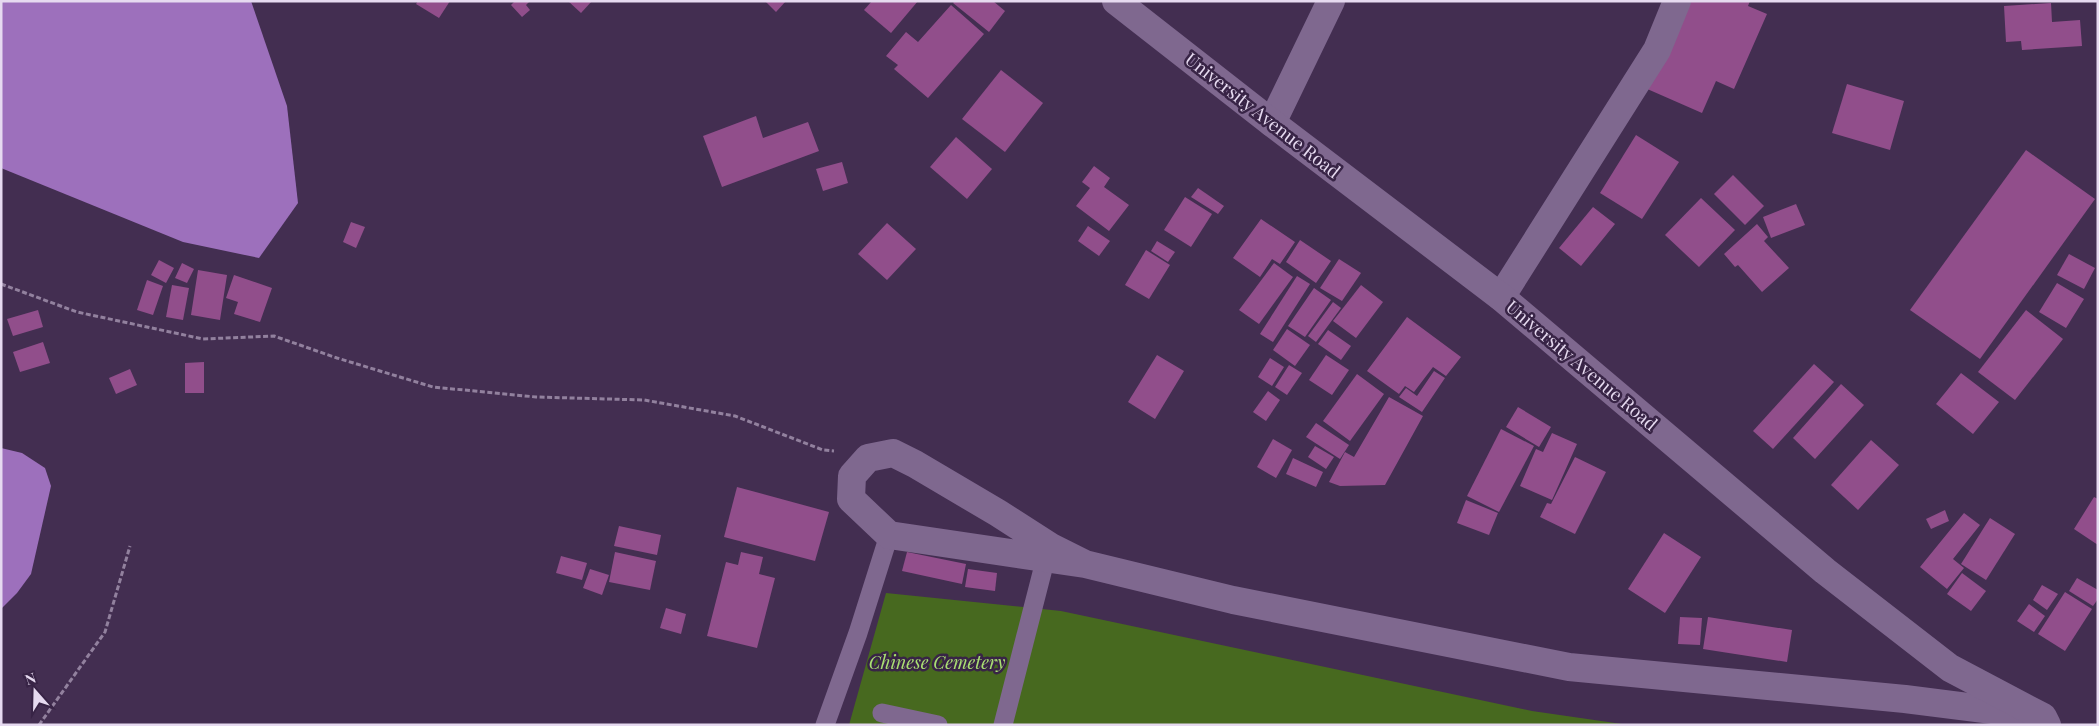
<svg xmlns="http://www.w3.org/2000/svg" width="2099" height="726" viewBox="0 0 2099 726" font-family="'Playfair Display',serif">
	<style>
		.green { fill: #47691f }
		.water { fill: #9d70bc }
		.building { fill: #914e8b }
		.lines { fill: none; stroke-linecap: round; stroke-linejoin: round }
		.path { stroke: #92819e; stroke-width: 3; stroke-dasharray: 5 2.5; stroke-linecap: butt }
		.service { stroke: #7f688f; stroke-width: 19 }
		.minor { stroke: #7f688f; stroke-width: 28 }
		.secondary { stroke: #7f688f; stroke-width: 28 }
		.labels { text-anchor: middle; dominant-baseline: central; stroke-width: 5; stroke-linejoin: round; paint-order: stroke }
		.street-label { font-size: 18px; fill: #e6daf0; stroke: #382446 }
		.park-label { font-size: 18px; font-style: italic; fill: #aae073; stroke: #382446 }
	</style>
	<rect width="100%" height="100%" fill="#432e51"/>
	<!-- green -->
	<polygon class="green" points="886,593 1061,611 1532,711 1629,725 849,725"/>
	<!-- water -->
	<g class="water">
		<polygon points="1,1 251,1 287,106 298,203 259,258 183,242 1,168"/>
		<polygon points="1,448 22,453 45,468 51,486 31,574 17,593 1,609"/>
	</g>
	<!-- building -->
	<g class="building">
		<polygon points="418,1 450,1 439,18 416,4"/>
		<polygon points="515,1 530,1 526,5 530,10 522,17 511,5"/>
		<polygon points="568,1 592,1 581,13"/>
		<polygon points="765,1 786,1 776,12"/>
		<polygon points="872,1 918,1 891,33 864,10"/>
		<polygon points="955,1 993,1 1005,11 989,32 953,3"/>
		<polygon points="1683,1 1750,1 1748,6 1767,14 1734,89 1716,81 1702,113 1645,88"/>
		<polygon points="2051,3 2052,22 2080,20 2082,46 2022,50 2021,41 2006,42 2004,6"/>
		<polygon points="951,5 984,34 928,98 894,69 898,65 886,56 906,32 918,42"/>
		<polygon points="1001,70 1043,103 1005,152 962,119"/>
		<polygon points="1847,84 1904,101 1890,150 1832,133"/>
		<polygon points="756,116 763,138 808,122 819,151 722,187 703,136"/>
		<polygon points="1636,135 1679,162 1642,219 1600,193"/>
		<polygon points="956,137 992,169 967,199 930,167"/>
		<polygon points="2026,150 2095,199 1980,359 1910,310"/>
		<polygon points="842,162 848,183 823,191 816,169"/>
		<polygon points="1094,166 1110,178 1104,187 1129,205 1109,231 1076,206 1090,188 1082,182"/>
		<polygon points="1733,175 1764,206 1745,225 1714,194"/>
		<polygon points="1198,188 1224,206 1218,214 1191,197"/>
		<polygon points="1185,197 1212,214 1191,247 1164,230"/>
		<polygon points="1701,198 1735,230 1699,267 1665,235"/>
		<polygon points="1796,204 1805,225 1771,238 1763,217"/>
		<polygon points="1593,207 1615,224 1581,266 1559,248"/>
		<polygon points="1261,219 1295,242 1280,264 1272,259 1260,277 1233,258"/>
		<polygon points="351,222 365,227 356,248 343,242"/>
		<polygon points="887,223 916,249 887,280 858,254"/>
		<polygon points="1757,224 1768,237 1764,241 1789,268 1762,292 1738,265 1735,267 1724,254"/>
		<polygon points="1088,226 1110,241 1099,256 1078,241"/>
		<polygon points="1300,240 1331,261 1316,283 1286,262"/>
		<polygon points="1157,241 1175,252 1168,262 1151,251"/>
		<polygon points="1146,250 1170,265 1149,299 1125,285"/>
		<polygon points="2069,254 2095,268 2084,289 2057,275"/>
		<polygon points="1339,259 1361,273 1342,301 1320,288"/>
		<polygon points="159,260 174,268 166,283 151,275"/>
		<polygon points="182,263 194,269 187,283 175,278"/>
		<polygon points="1274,263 1293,277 1259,324 1239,310"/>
		<polygon points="198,270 227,275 220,320 191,315"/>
		<polygon points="234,275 272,288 260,322 234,314 238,302 226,298"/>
		<polygon points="1297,276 1310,284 1273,342 1260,334"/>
		<polygon points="147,280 163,286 153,315 137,310"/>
		<polygon points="2057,283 2084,299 2066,328 2039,312"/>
		<polygon points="172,285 189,288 183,320 166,317"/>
		<polygon points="1361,285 1383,302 1356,338 1333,321"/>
		<polygon points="1314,288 1331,300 1305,337 1288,326"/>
		<polygon points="1333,302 1341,308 1316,342 1308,336"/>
		<polygon points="38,310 43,327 13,336 7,319"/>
		<polygon points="2026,310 2063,339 2015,400 1978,372"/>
		<polygon points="1407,317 1461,357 1446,376 1433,367 1414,392 1405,386 1399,394 1367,371"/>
		<polygon points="1287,329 1310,345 1295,366 1273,350"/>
		<polygon points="1328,330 1351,346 1341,360 1318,344"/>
		<polygon points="43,342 50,363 20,372 13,352"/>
		<polygon points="1157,355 1184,371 1155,419 1128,402"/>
		<polygon points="1326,355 1349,370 1332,395 1309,380"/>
		<polygon points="1270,358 1284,367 1272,386 1258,377"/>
		<polygon points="204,362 204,393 185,393 185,363"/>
		<polygon points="1814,364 1834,382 1773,449 1753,431"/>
		<polygon points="1289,365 1302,373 1287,395 1275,387"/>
		<polygon points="130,369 137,385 116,394 109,378"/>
		<polygon points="1434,371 1445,378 1422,412 1399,397 1406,388 1417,396"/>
		<polygon points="1961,373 1999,402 1973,434 1936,404"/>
		<polygon points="1357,374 1384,394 1350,441 1323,421"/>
		<polygon points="1841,384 1864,405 1815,459 1793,438"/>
		<polygon points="1268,391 1280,400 1266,421 1253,412"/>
		<polygon points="1389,397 1423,416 1385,485 1340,486 1329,482 1345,452 1354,457"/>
		<polygon points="1518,407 1551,427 1539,447 1506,427"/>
		<polygon points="1316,423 1349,445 1340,459 1306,437"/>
		<polygon points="1501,429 1534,446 1499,512 1467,496"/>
		<polygon points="1552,433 1577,444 1552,500 1520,486 1536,449 1543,452"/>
		<polygon points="1273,439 1292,450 1276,478 1257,467"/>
		<polygon points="1871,440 1899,465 1858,510 1831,485"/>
		<polygon points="1315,446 1334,457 1326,469 1308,457"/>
		<polygon points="1575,457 1606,472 1575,534 1540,517 1547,503 1551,504"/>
		<polygon points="1293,458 1323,472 1316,487 1286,474"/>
		<polygon points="737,487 829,512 815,561 724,537"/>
		<polygon points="2094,497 2098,499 2098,545 2074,529"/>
		<polygon points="1466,500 1498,513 1489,535 1457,523"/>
		<polygon points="1945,510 1949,521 1931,529 1926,519"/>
		<polygon points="1964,513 1980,525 1953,559 1964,568 1947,589 1920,567"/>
		<polygon points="1990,518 2015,534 1986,580 1961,564"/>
		<polygon points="619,526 661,535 657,555 614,546"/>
		<polygon points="1664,533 1701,557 1665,613 1628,589"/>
		<polygon points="615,552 656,561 650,590 609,582"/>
		<polygon points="741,552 763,557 759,574 775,578 757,648 707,636 726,562 738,565"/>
		<polygon points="907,552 966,564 962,584 902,571"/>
		<polygon points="561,556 587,563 582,580 556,573"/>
		<polygon points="590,569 609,575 602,595 583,588"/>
		<polygon points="968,569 997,573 995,591 965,587"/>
		<polygon points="1962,573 1986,591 1971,611 1947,594"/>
		<polygon points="2077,578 2098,590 2098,599 2093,606 2069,591"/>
		<polygon points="2042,585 2058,594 2047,610 2033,600"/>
		<polygon points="2065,592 2092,609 2065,651 2038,634"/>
		<polygon points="2029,604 2045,616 2034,632 2017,621"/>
		<polygon points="666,608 686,614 681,634 660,628"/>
		<polygon points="1680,617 1702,618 1700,645 1678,644"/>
		<polygon points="1708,617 1792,630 1787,662 1703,649"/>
	</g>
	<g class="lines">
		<!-- path -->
		<g class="path">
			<polyline points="1,284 77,312 203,339 274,336 337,358 433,387 536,397 644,400 735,416 823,450 834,451"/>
			<polyline points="39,725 105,632 130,546"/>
		</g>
		<!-- service -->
		<g class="service">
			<polyline points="882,713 938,725"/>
			<polyline points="825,725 858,633 889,535"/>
			<polyline points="1003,725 1046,557"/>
		</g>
		<!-- minor -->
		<g class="minor">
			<polyline points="1272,123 1331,1"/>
			<polyline points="1501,297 1657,50 1677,1"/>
			<polyline points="1085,564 889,535 851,499 852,476 868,458 893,453 915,464 998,513 1051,547 1085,564 1233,600 1569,667 1905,699 2039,716"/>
		</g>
		<!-- secondary -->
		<polyline class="secondary" points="1116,1 1272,123 1501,297 1825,571 1950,668 2043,717 2047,725"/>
	</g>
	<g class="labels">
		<!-- street labels -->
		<g class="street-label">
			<text transform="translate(1263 115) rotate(38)">University Avenue Road</text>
			<text transform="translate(1582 365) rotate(40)">University Avenue Road</text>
		</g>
		<!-- park labels -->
		<g class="park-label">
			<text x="937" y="662">Chinese Cemetery</text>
		</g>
	</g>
	<!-- border -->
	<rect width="2099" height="726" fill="none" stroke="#e6daf0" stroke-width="5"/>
	<!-- north arrow -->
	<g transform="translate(35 691) rotate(340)" stroke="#382446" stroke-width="4" paint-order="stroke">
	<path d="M0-4L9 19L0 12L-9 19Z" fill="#e6daf0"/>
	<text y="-8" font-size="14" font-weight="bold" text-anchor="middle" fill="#e6daf0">N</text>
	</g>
</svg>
